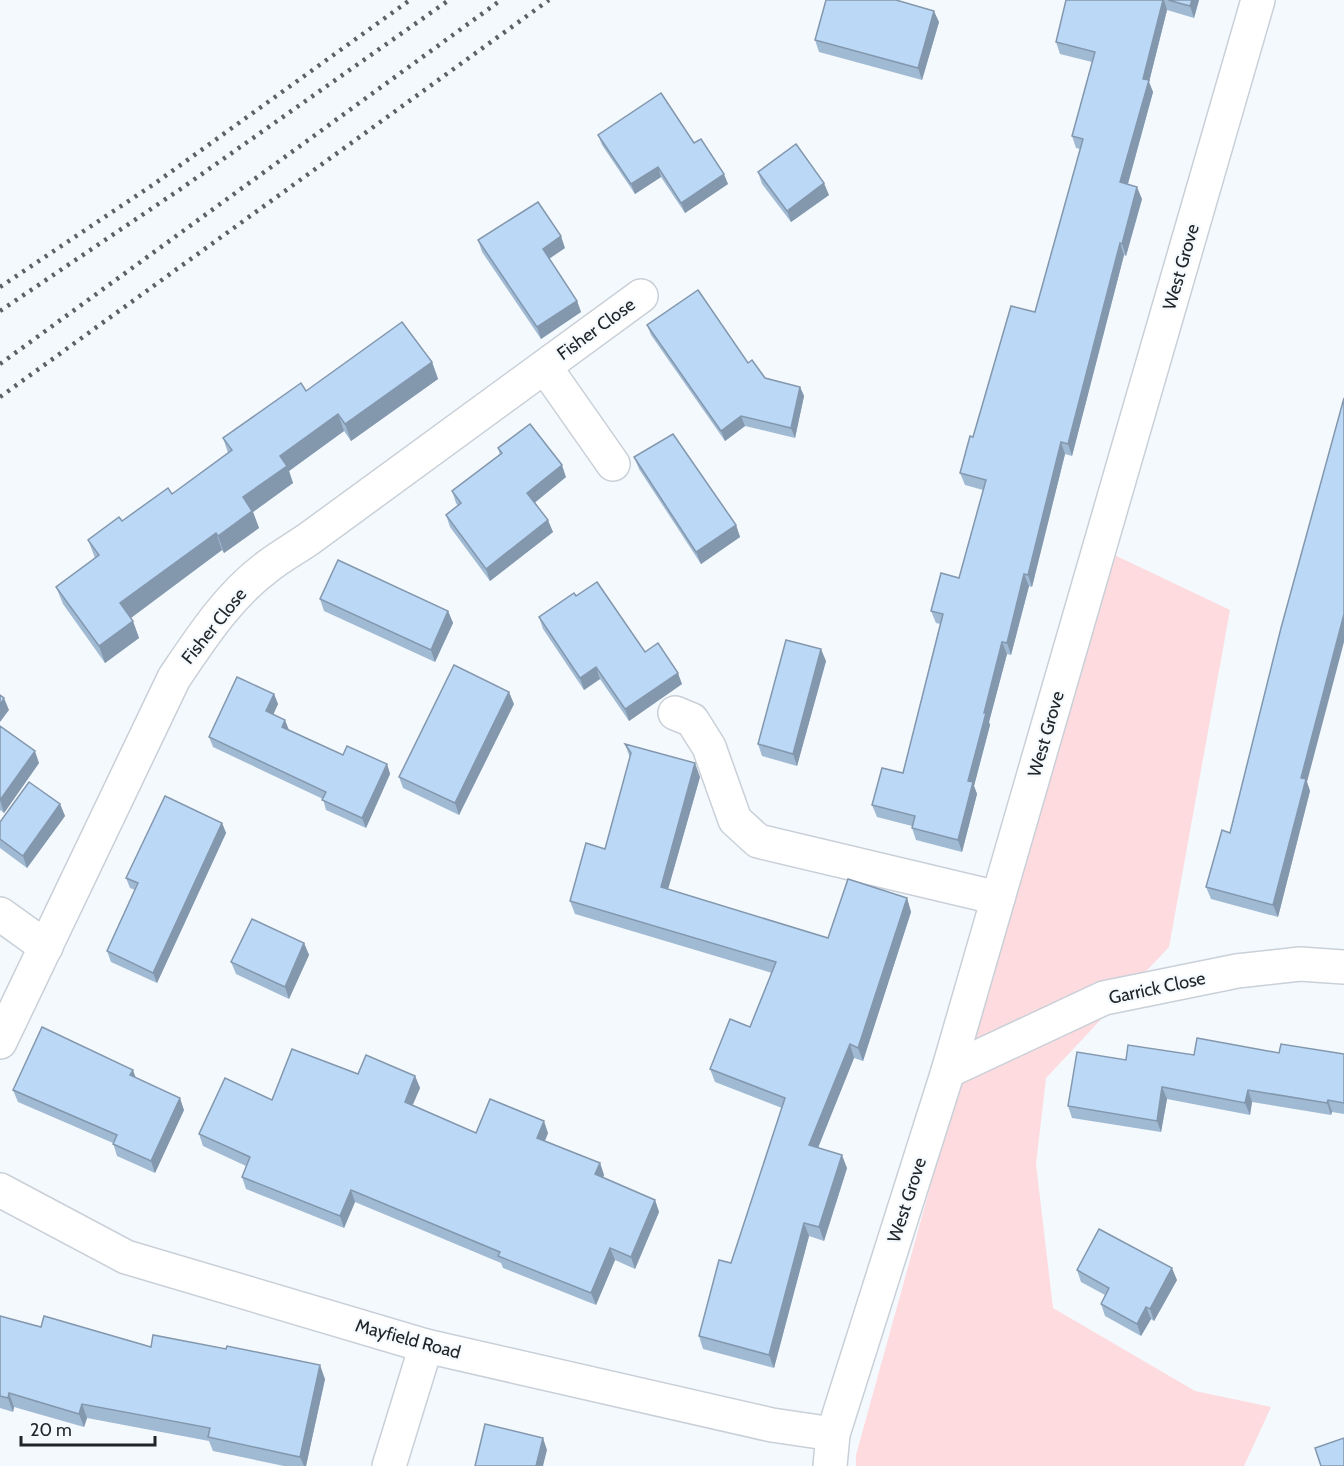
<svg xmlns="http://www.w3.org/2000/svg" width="1344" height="1466" viewBox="0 0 1344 1466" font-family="Cabin,sans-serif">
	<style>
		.green { fill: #fddbdf }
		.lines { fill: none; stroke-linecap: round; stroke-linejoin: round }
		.minor-casing { stroke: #c9d0d8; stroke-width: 36 }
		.minor { stroke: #fff; stroke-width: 33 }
		.rail { stroke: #5d6164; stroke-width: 4.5; stroke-dasharray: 3 6; stroke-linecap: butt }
		.wall { fill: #a1bad4 }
		.shaded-wall { fill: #8397ad }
		.building { fill: #bbd8f7; stroke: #8397ad; stroke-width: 1.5 }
		.labels { text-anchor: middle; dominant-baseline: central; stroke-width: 4.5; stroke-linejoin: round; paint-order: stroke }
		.street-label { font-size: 18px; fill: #222528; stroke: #f4f9fd }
	</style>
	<rect width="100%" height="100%" fill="#f4f9fd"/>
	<!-- green -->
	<polygon class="green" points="1106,551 1230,610 1169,947 1046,1078 1036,1164 1053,1308 1195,1391 1271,1407 1244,1466 856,1466 856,1455"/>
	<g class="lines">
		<defs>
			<g id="minor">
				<polyline points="545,367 613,464"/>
				<polyline points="675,713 692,720 709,747 735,820 758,841 998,898"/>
				<polyline points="0,914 46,947"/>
				<path d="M0,1042L174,678C201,638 228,596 267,567C281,556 296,548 310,538L641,296"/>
				<polyline points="948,1071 1104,998 1237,971 1300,964 1344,967"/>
				<polyline points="0,1190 126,1257 426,1346 772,1425 833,1434"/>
				<polyline points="389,1466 426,1346"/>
				<polyline points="830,1466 833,1434 948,1071 1258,0"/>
			</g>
		</defs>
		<!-- minor casing -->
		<use href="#minor" class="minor-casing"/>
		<!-- minor -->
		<use href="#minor" class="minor"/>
		<!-- rail -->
		<g class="rail">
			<polyline points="0,287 154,184 410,0"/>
			<polyline points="0,311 182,188 449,0"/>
			<polyline points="0,364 501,0"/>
			<polyline points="0,397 549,0"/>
		</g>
	</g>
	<!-- wall -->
	<g class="wall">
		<polygon points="1066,0 1199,0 1194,18 1167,10 1149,82 1153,92 1128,184 1142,199 1126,256 1124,255 1072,456 1065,454 1032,587 1029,586 1011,655 1007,654 989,722 990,725 974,786 977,794 962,852 916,840 912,828 912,826 877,817 872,805 903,773 940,624 936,623 931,611 959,578 983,490 965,485 960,473 973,437 1035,312 1080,149 1076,148 1072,136 1092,62 1060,54 1056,42"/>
		<polygon points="939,22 922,80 819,52 815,40"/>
		<polygon points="598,135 694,143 728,184 685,213 661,177 635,194 602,145"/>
		<polygon points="758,172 829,195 791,222 762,184"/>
		<polygon points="478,240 565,248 549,259 577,301 581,312 541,339 482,252"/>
		<polygon points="647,325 748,363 765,378 800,387 804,396 795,438 745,426 725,441 651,335"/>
		<polygon points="432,362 438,379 351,441 344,431 289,471 293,483 253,512 259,528 224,553 222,550 131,617 139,638 105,663 63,604 56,587 95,558 88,540 172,494 228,453 223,438 306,391"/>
		<polygon points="498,448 566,477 535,502 553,532 490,581 450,527 446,515 458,506 456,503 452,491 500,455"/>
		<polygon points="634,457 736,525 740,537 701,564 639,469"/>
		<polygon points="576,596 645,652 682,684 629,721 600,679 584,690 543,629 539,617"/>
		<polygon points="320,599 448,611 453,623 435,662 324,611"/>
		<polygon points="826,661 797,766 762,756 758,744"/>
		<polygon points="274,694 278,704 273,714 289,730 343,755 387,764 390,774 366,828 326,810 323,799 213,747 209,737"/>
		<polygon points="514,704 459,815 403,788 399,777"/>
		<polygon points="0,726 39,763 4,813 0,810"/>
		<polygon points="625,744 700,777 668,889 828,938 907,898 911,912 863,1061 854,1058 818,1147 847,1168 824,1241 809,1236 774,1368 703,1349 699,1336 731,1263 782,1108 715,1082 710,1069 750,1027 772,973 575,914 570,901 605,849 630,758"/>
		<polygon points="1307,782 1310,791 1278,917 1211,899 1206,887 1230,833"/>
		<polygon points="60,804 65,816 27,868 0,848 0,822"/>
		<polygon points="222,823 226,833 157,983 111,962 107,951 135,890 130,888 126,878"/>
		<polygon points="304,943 309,955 289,999 236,974 231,962"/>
		<polygon points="1279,1053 1344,1054 1344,1114 1332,1112 1331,1115 1252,1102 1250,1115 1167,1099 1161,1132 1072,1118 1068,1106 1126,1060 1194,1055"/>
		<polygon points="358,1074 415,1076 420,1088 412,1105 476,1133 548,1133 545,1141 600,1163 604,1175 603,1178 655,1200 659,1212 635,1269 615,1260 596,1305 503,1268 501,1263 355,1202 344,1228 246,1189 242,1177 246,1166 203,1146 199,1134 272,1100"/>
		<polygon points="136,1078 184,1110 155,1173 117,1156 113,1143 18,1102 13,1090"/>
		<polygon points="1077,1270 1177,1280 1154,1321 1151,1319 1141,1336 1105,1316 1101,1304 1105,1295 1081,1282"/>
		<polygon points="0,1316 41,1327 325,1379 306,1466 284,1466 213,1451 209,1441 87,1418 84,1427 14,1407 13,1412 0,1408"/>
	</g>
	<!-- shaded-wall -->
	<g class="shaded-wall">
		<polygon points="1163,0 1164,0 1167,10 1149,82 1153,92 1125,194 1120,182 1143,79"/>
		<polygon points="1192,0 1199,0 1194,18 1190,6"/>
		<polygon points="934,11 939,22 922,80 918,68"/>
		<polygon points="658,167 661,177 635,194 631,184"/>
		<polygon points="724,174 728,184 685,213 681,203"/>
		<polygon points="824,183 829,195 791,222 787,211"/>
		<polygon points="1137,187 1142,199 1126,256 1122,244"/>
		<polygon points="561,236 565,248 547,260 543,249"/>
		<polygon points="1120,243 1124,255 1072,456 1068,444"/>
		<polygon points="577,301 581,312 541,339 537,327"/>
		<polygon points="432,362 438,379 351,441 345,424"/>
		<polygon points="800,387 804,396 795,438 791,428"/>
		<polygon points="338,414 344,431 289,471 293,483 253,512 259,528 224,553 218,536 243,497 280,456"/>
		<polygon points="741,416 745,426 725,441 721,431"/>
		<polygon points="1061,442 1065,454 1032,587 1028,575"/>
		<polygon points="562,465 566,477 532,505 527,493"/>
		<polygon points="548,520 553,532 490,581 486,569"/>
		<polygon points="736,525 740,537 701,564 696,552"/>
		<polygon points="216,533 222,550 127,621 120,603"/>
		<polygon points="1024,574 1029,586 1011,655 1007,643"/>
		<polygon points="448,611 453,623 435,662 431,650"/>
		<polygon points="1344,614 1344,642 1307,782 1310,791 1278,917 1273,905 1301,778"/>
		<polygon points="133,621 139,638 105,663 99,646"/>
		<polygon points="1002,642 1007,654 989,722 990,725 974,786 977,794 962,852 958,840 968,781 984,713"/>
		<polygon points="821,649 826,661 797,766 793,754"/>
		<polygon points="596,667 600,679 584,690 580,678"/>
		<polygon points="678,673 682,684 629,721 625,709"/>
		<polygon points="509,692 514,704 459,815 455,803"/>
		<polygon points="274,694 278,704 270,722 266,711"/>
		<polygon points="4,698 9,710 0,722 0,705"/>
		<polygon points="285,720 289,730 282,727"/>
		<polygon points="35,751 39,763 4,813 0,800"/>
		<polygon points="695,763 700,777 665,900 661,887"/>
		<polygon points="387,764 390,774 366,828 362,818"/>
		<polygon points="60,804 65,816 27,868 23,856"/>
		<polygon points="222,823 226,833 157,983 153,973"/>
		<polygon points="907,898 911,912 863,1061 858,1048"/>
		<polygon points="304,943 309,955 289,999 285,987"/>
		<polygon points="850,1044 854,1058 814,1158 809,1145"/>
		<polygon points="133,1070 137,1081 130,1075"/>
		<polygon points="415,1076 420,1088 409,1114 405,1102"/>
		<polygon points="1162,1087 1167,1099 1161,1132 1157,1121"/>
		<polygon points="1248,1090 1252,1102 1250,1115 1245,1103"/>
		<polygon points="180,1098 184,1110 155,1173 151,1161"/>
		<polygon points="1328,1100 1332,1112 1331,1115 1327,1103"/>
		<polygon points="544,1121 548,1133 541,1150 537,1138"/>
		<polygon points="842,1155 847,1168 824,1241 819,1227"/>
		<polygon points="600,1163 604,1175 599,1186 595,1174"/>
		<polygon points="351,1190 355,1202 344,1228 340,1216"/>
		<polygon points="655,1200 659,1212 635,1269 631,1257"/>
		<polygon points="804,1223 809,1236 774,1368 769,1355"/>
		<polygon points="610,1248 615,1260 596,1305 591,1293"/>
		<polygon points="1172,1268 1177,1280 1154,1321 1150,1309"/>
		<polygon points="1146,1307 1151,1319 1141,1336 1137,1324"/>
		<polygon points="320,1365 325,1379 306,1466 304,1466 300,1457"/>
		<polygon points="9,1393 14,1407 13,1412 8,1398"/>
		<polygon points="82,1404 87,1418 84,1427 79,1414"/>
		<polygon points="543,1438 547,1450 543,1466 536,1466"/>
	</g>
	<!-- building -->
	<g class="building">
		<polygon points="826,0 896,0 934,11 918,68 815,40"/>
		<polygon points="1066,0 1163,0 1143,79 1149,80 1120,182 1137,187 1122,244 1120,243 1068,444 1061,442 1028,575 1024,574 1007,643 1002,642 984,713 986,713 968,781 973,782 958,840 912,828 915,816 872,805 882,768 903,773 943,614 931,611 941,573 959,578 986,480 960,473 970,436 973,437 1011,306 1035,312 1083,139 1072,136 1095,52 1056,42"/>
		<polygon points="1168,0 1192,0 1190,6"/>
		<polygon points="661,93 694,143 701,139 724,174 681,203 658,167 631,184 598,135"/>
		<polygon points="796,144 824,183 787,211 758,172"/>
		<polygon points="538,202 561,236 543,249 577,301 537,327 478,240"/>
		<polygon points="698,290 748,363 752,360 765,378 800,387 791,428 741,416 721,431 647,325"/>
		<polygon points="402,322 432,362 345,424 338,414 280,456 287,466 243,497 252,511 218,536 216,533 120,603 133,621 99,646 56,587 99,555 88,540 119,517 122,521 168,488 172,494 232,450 223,438 301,383 306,391"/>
		<polygon points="1344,398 1344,614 1301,778 1306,779 1273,905 1206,887 1222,830 1230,833 1281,628"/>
		<polygon points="530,424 562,465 527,493 548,520 486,569 446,515 461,503 452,491 502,453 498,448"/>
		<polygon points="673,434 736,525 696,552 634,457"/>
		<polygon points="338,560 448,611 431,650 320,599"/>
		<polygon points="597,582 645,652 658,643 678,673 625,709 596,667 580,678 539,617 574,593 576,596"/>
		<polygon points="786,640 821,649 793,754 758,744"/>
		<polygon points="454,665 509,692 455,803 399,777"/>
		<polygon points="237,677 274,694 266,711 285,720 282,727 343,755 347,746 387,764 362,818 322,800 326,792 209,737"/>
		<polygon points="0,695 4,698 0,705"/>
		<polygon points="0,726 35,751 0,800"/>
		<polygon points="625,744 695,763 661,887 828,938 848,879 907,898 858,1048 850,1044 809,1145 842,1155 819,1227 804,1223 769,1355 699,1336 719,1260 731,1263 785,1098 710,1069 730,1019 750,1027 776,962 570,901 586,843 605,849 631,753"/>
		<polygon points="29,782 60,804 23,856 0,839 0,822"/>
		<polygon points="165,796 222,823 153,973 107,951 138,883 126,878"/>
		<polygon points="252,919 304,943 285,987 231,962"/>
		<polygon points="42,1027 133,1070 130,1075 180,1098 151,1161 113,1144 117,1135 13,1090"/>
		<polygon points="1197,1038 1279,1053 1281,1044 1344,1054 1344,1103 1328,1100 1327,1103 1248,1090 1245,1103 1162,1087 1157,1121 1068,1106 1077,1052 1126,1060 1128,1045 1194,1055"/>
		<polygon points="292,1049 358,1074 366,1055 415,1076 405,1102 476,1133 490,1099 544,1121 537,1138 600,1163 595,1174 655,1200 631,1257 610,1248 591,1293 498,1256 500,1252 351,1190 340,1216 242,1177 250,1157 199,1134 225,1078 272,1100"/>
		<polygon points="1099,1229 1172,1268 1150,1309 1146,1307 1137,1324 1101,1304 1109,1288 1077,1270"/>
		<polygon points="0,1316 41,1327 44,1316 151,1347 153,1335 226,1349 227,1346 320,1365 300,1457 208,1437 210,1428 82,1404 79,1414 9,1393 8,1398 0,1396"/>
		<polygon points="485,1424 543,1438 536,1466 475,1466"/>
		<polygon points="1344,1438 1344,1466 1321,1466 1315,1448"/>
	</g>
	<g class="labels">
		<!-- street labels -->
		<g class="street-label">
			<text transform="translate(1181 267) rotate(-74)">West Grove</text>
			<text transform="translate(596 329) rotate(-36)">Fisher Close</text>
			<text transform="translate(214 626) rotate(-51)">Fisher Close</text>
			<text transform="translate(1046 734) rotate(-74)">West Grove</text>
			<text transform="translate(1157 988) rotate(-12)">Garrick Close</text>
			<text transform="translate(907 1200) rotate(-72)">West Grove</text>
			<text transform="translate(408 1339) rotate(15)">Mayfield Road</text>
		</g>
	</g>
	<!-- scale -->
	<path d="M21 1436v9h134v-9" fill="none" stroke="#222528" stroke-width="3"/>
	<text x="30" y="1436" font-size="18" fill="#222528" stroke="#f4f9fd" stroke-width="4.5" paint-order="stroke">20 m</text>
</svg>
